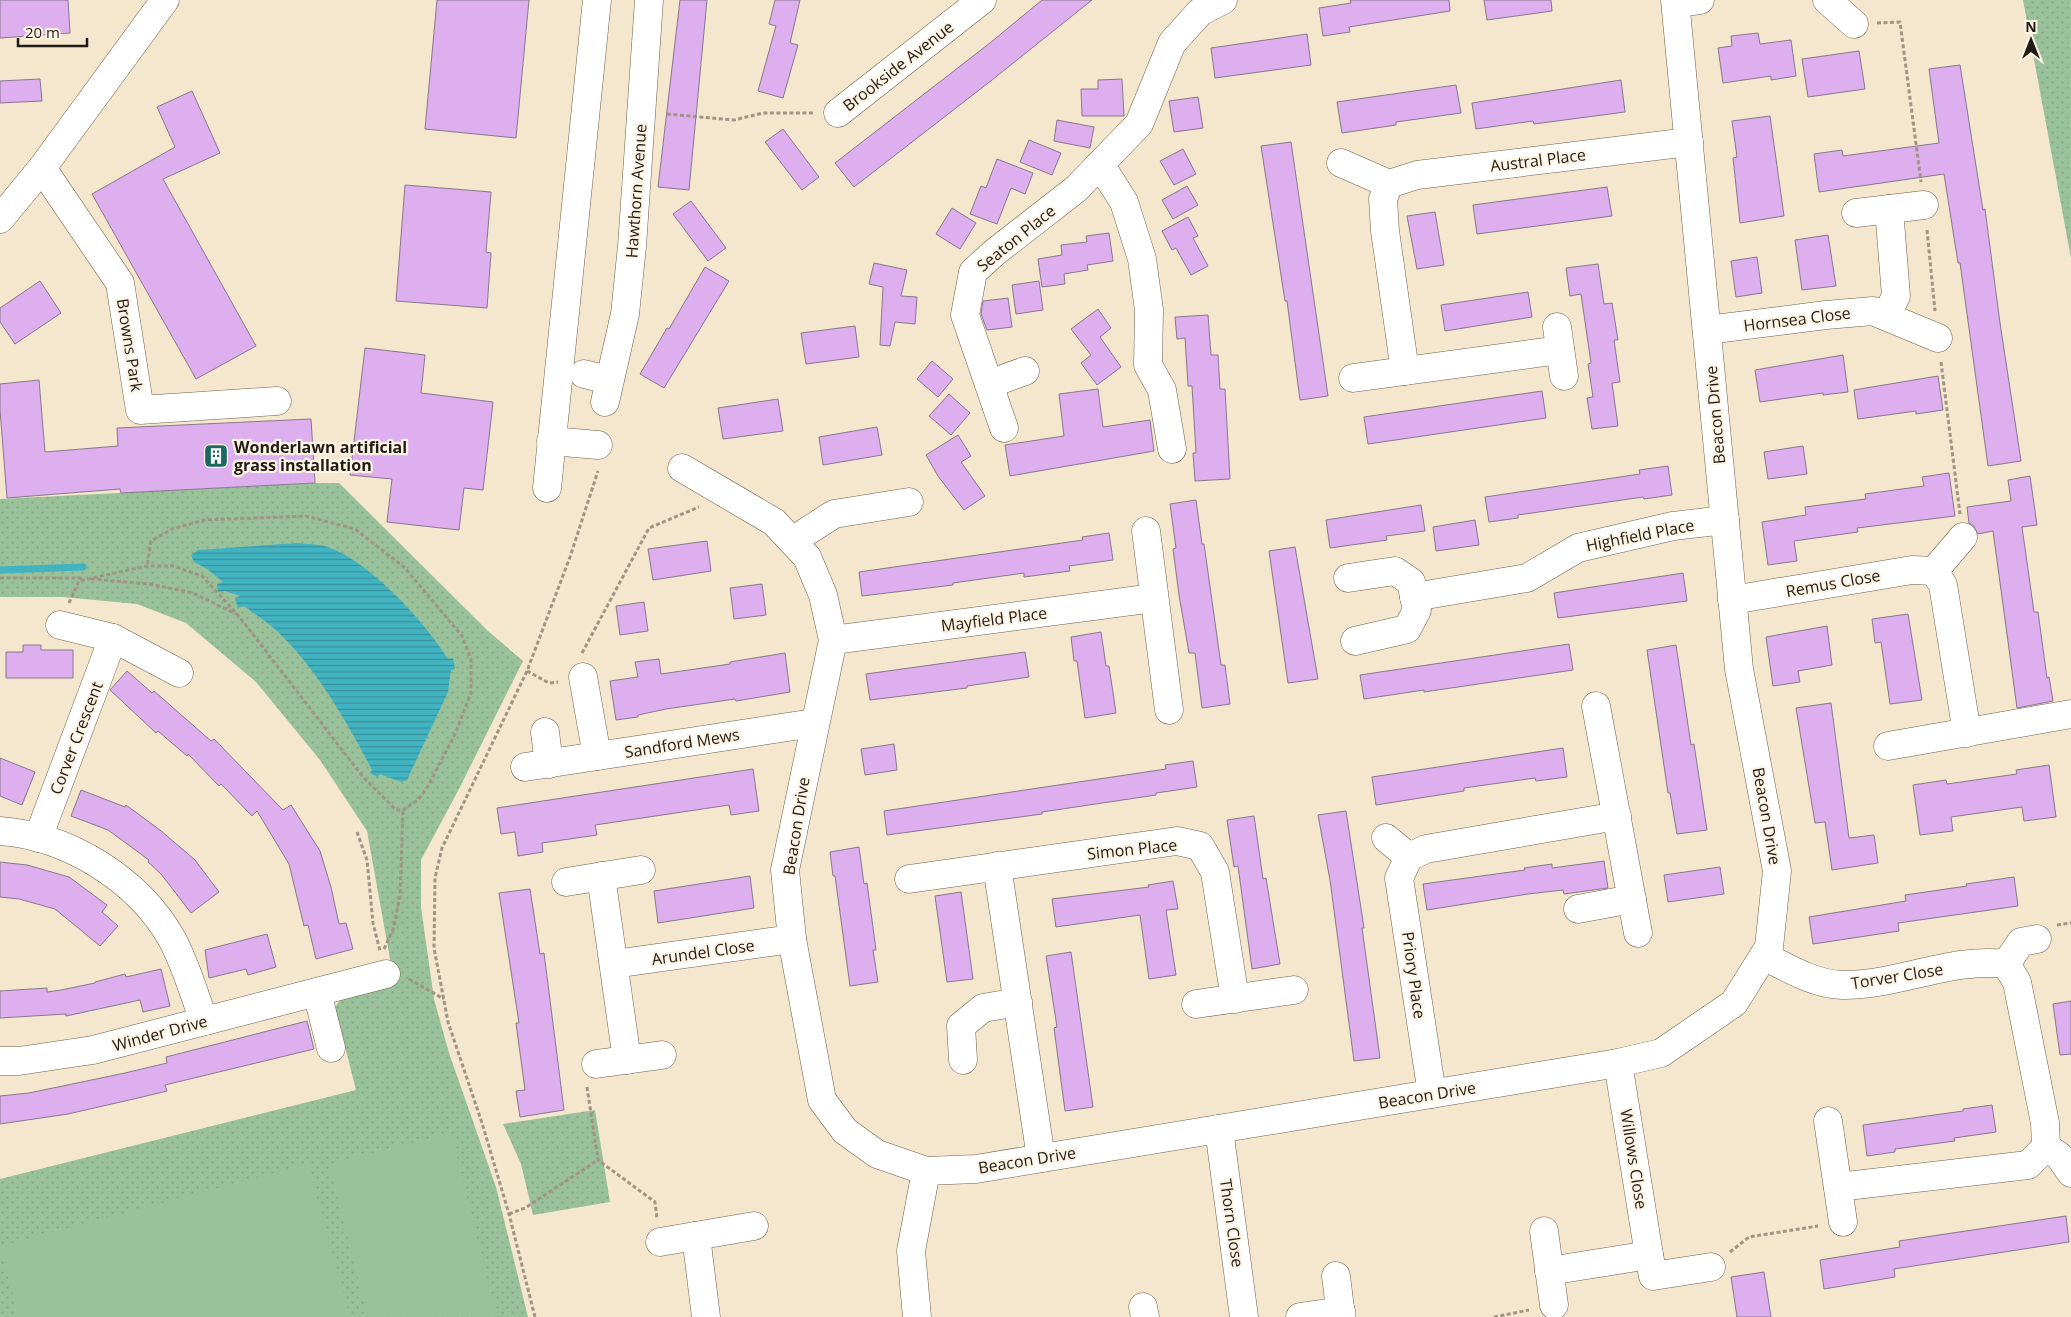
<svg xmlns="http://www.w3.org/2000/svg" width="2071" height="1317" viewBox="0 0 2071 1317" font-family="'Open Sans',sans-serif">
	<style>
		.grass { fill: url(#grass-dots) }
		.garden { fill: #9ac29a }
		.water { fill: url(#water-rules) }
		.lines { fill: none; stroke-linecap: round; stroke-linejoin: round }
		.stream { stroke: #42b3c1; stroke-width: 7 }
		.building { fill: #ddafef; stroke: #87788d }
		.minor-casing { stroke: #6c604b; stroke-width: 29 }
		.path { stroke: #a09583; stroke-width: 3; stroke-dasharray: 4 2.5; stroke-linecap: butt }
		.minor { stroke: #fff; stroke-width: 28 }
		.labels { text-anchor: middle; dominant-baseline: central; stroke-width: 4.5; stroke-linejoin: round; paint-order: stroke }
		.street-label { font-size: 16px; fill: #211b13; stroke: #fdf4e6 }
		.poi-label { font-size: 16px; font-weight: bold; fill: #211b13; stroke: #fdf4e6; text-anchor: start }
	</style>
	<defs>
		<pattern id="grass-dots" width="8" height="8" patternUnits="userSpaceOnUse" patternTransform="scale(1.25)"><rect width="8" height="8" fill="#9ac29a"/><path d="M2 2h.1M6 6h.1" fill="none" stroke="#84a684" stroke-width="1.8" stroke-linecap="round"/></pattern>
		<pattern id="water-rules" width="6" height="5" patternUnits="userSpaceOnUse" patternTransform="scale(1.25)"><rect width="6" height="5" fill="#42b3c1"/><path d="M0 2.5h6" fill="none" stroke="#37919c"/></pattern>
	</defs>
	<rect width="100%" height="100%" fill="#f5e6ce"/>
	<!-- grass -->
	<g class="grass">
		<polygon points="2023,0 2071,0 2071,258"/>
		<polygon points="315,483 339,483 488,631 523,661 460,787 421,860 421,907 434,999 449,1053 496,1187 528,1317 0,1317 0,1179 356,1090 335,1007 341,999 394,981 367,831 320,760 256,682 186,623 137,604 63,597 0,597 0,499"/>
		<polygon points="595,1110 610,1202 533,1215 521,1164 503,1124"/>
	</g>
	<!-- garden -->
	<g class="garden">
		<polygon points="451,1133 497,1316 368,1317 329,1164"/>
		<polygon points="308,1164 350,1317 19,1317 0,1246"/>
	</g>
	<!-- water -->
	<path class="water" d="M297,543C307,544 319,544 328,547C369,561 426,623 448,659L453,658L455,669L451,670L448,692L407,780L401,782L380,774L377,777L370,773L372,770C349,725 317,670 281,635C270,624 256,615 244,606L238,608L235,598L240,596L225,591L218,592L217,584L223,582L207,569L194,562L191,555L198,550Z"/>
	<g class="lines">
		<!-- stream -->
		<polyline class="stream" points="0,570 83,567"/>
	</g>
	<!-- building -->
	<g class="building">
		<polygon points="0,0 68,0 70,33 0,38"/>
		<polygon points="437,0 529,0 516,138 425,129"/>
		<polygon points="680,0 707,0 689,190 658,187"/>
		<polygon points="775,0 800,0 790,43 798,45 783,98 758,91 776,26 769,24"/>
		<polygon points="1042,0 1092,0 992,80 854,187 835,163 990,43"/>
		<polygon points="1350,0 1449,0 1450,11 1349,27 1350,32 1323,36 1319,8 1351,3"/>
		<polygon points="1484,0 1551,0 1552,11 1487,20"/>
		<polygon points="1758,33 1760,44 1791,40 1796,76 1771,80 1771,76 1723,83 1718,48 1732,46 1731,36"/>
		<polygon points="1307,34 1311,65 1215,78 1211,48"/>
		<polygon points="1859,51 1865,89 1808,97 1802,59"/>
		<polygon points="1960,65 1983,210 1985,209 2000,323 2021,461 1988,466 1960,263 1958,263 1944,174 1819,192 1814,154 1842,150 1843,156 1939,143 1929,69"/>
		<polygon points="40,79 42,101 0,103 0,81"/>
		<polygon points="1122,79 1124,116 1082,116 1081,89 1098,89 1098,80"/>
		<polygon points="1621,80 1625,112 1534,124 1533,121 1476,129 1472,103"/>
		<polygon points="1456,85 1461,113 1396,122 1396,125 1342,133 1337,102"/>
		<polygon points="192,91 220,153 163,179 256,346 196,379 92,194 175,147 157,107"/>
		<polygon points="1198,97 1203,128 1174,132 1169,101"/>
		<polygon points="1770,116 1784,216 1740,223 1733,158 1737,157 1732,121"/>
		<polygon points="1057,120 1094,127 1090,148 1054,141"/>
		<polygon points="783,129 819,177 802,190 765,142"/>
		<polygon points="1029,140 1061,153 1052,175 1020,162"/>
		<polygon points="1291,142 1328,396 1300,400 1287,301 1285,301 1261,146"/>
		<polygon points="1183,149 1196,174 1174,185 1160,161"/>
		<polygon points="997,159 1033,173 1025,194 1011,188 997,224 970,214 981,186 986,188"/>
		<polygon points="405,185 491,192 486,252 491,253 487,308 396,301"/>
		<polygon points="1187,186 1198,205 1173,219 1162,200"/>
		<polygon points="1607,187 1612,216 1477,234 1473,205"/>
		<polygon points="691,201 726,248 708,261 673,214"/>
		<polygon points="952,208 976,223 960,249 936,234"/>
		<polygon points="1435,212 1444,265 1417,269 1407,216"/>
		<polygon points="1188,217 1198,236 1193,238 1208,266 1191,275 1176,248 1172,250 1162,231"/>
		<polygon points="1109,233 1113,261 1087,265 1088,270 1064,274 1065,284 1042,287 1038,259 1062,255 1061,245 1087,242 1086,236"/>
		<polygon points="1828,235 1836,286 1802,290 1795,240"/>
		<polygon points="1757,257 1762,293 1736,297 1731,261"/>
		<polygon points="874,263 907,270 901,296 917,297 915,324 895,322 890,346 880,345 883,287 869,284"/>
		<polygon points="1598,264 1604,304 1612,303 1618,340 1614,340 1620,382 1612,383 1618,426 1592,429 1587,398 1593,397 1588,364 1591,363 1581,294 1570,296 1566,268"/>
		<polygon points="705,267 729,281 664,388 640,374 667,328 669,329"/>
		<polygon points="40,281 61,313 15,344 0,322 0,308"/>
		<polygon points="1039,281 1043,310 1016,314 1012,285"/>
		<polygon points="1528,292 1532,317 1445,331 1441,305"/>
		<polygon points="1008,298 1012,327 987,330 981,314 983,301"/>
		<polygon points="1098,309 1111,328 1100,337 1121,367 1097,385 1081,363 1091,355 1071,329"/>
		<polygon points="1208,315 1211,355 1218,355 1220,389 1225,389 1230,479 1195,481 1193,453 1196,453 1192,386 1188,386 1185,338 1177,339 1175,317"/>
		<polygon points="855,326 859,357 806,364 801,333"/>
		<polygon points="365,348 425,355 421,393 493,402 483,490 464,488 459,530 387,522 392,479 350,475"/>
		<polygon points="1843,355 1848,392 1823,395 1823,393 1760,402 1755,370"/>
		<polygon points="932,361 953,379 938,397 917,379"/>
		<polygon points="1938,376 1943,410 1916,414 1916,411 1858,419 1854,390"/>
		<polygon points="39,380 45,452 118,446 117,428 311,419 315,483 121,493 120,489 7,498 0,410 0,384"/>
		<polygon points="1098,389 1103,427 1150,420 1154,451 1010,476 1005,445 1064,436 1059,394"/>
		<polygon points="1542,391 1546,418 1368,444 1364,417"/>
		<polygon points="949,394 970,413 951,435 929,416"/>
		<polygon points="778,399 783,431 723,439 718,408"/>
		<polygon points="877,427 882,455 823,465 819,437"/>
		<polygon points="958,435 971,456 961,462 985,496 964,510 938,476 926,455"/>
		<polygon points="1803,446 1807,474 1768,479 1764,452"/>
		<polygon points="1668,466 1672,495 1644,499 1643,497 1518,515 1518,518 1489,522 1485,497 1640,474 1639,470"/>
		<polygon points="1949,473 1955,516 1857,528 1858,532 1794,541 1797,561 1768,565 1762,522 1806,515 1805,507 1866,499 1865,494 1924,486 1922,477"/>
		<polygon points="2030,476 2037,525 2022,527 2034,612 2038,612 2047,678 2049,677 2053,701 2017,708 1993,531 1978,534 1973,525 1969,523 1967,507 2011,501 2008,480"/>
		<polygon points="1196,500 1202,544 1204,544 1221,665 1225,665 1230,704 1202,708 1195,653 1189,653 1179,595 1173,549 1176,548 1170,504"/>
		<polygon points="1421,505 1425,531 1386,536 1387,540 1330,548 1326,520"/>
		<polygon points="1475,520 1479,545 1436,551 1433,527"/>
		<polygon points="1109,533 1113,560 1069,566 1070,571 1024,577 1024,573 953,583 953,585 862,596 859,572 1083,540 1082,537"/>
		<polygon points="707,541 711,571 653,580 648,549"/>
		<polygon points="1295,547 1318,679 1288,683 1269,551"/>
		<polygon points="1683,573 1687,601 1558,618 1554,593"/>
		<polygon points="762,584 766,615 734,619 730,588"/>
		<polygon points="644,602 648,631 620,635 616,606"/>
		<polygon points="1908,614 1922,700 1890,704 1881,642 1875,643 1872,619"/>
		<polygon points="1827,626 1832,665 1798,671 1800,682 1773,686 1766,637"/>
		<polygon points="1101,632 1106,666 1109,666 1116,713 1085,718 1077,661 1074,661 1071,637"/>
		<polygon points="1569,644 1573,670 1424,692 1424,690 1364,699 1360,675"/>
		<polygon points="23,645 41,645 41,650 73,650 73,678 6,678 6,652 23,652"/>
		<polygon points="1676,645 1691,745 1694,744 1707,830 1677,834 1670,793 1668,793 1647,650"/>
		<polygon points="1025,652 1029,677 967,686 967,688 870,700 866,674"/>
		<polygon points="785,653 790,692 736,701 735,699 666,709 638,715 638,717 616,720 610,681 638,677 635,662 659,659 661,674 730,664 730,662"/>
		<polygon points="127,671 152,693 154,691 211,741 214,739 283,810 291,805 320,851 331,887 339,924 346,923 353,949 316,959 308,925 304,926 289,864 257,811 252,816 221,784 219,786 188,754 187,756 158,731 156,733 110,690"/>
		<polygon points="1831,703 1849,838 1874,835 1878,863 1832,870 1825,822 1815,823 1796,708"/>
		<polygon points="894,744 897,770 865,775 861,749"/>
		<polygon points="1563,748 1567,777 1536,781 1535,778 1464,788 1464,791 1376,805 1372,777"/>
		<polygon points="0,758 35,772 22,805 0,796"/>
		<polygon points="1193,761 1197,787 1156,793 1156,795 1042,812 1042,814 887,835 884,811 1166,769 1165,765"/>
		<polygon points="2049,765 2056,817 2024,821 2022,807 1951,817 1953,831 1920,835 1913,785 1946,780 1947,784 2017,774 2016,770"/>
		<polygon points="753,769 759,811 731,815 729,805 595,825 597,835 542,843 543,852 518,856 515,832 501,834 497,808"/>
		<polygon points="81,790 125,807 126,805 160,830 195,860 219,892 191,913 161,874 148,862 149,860 108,830 71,816"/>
		<polygon points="1346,811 1364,928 1362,928 1380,1058 1354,1061 1330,880 1318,815"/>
		<polygon points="1254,816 1263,879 1266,878 1280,964 1252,969 1238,866 1234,867 1227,820"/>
		<polygon points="859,847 864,884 867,883 876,950 873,950 878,982 850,986 835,876 833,876 830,852"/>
		<polygon points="1604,861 1608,888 1564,894 1563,890 1528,894 1427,910 1423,884 1525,870 1524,868 1552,864 1552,868"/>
		<polygon points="0,862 27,865 69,877 107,905 102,912 118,926 100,946 55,909 19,899 0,897"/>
		<polygon points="1720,867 1724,894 1668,902 1664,875"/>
		<polygon points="750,876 754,908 658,923 654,891"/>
		<polygon points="2014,877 2018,906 1898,923 1899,931 1813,944 1809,917 1906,901 1905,895 1967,886 1966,884"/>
		<polygon points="1173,881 1178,909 1166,910 1176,975 1149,979 1140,915 1056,927 1052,899 1149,887 1148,885"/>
		<polygon points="530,889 540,954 544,953 564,1110 520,1117 516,1091 525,1090 516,1023 519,1023 499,893"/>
		<polygon points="961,892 973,979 947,982 935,896"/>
		<polygon points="267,934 276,967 248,975 246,969 209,978 205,950"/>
		<polygon points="1071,952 1093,1107 1065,1111 1054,1028 1057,1027 1046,956"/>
		<polygon points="161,969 170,1006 143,1012 140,1000 66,1016 66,1014 0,1018 0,991 47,988 47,992 61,990 95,983 95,982 125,974 126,977"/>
		<polygon points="2071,1001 2071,1054 2060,1055 2053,1004"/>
		<polygon points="307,1021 314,1049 165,1085 167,1091 138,1098 68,1114 0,1124 0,1096 29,1093 125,1073 167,1063 166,1057"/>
		<polygon points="1992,1105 1996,1132 1954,1138 1955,1141 1895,1149 1895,1152 1867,1156 1863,1125 1963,1111 1963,1109"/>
		<polygon points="2066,1216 2069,1242 1894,1269 1895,1277 1824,1289 1820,1260 1900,1247 1899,1241"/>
		<polygon points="1764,1272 1771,1317 1737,1317 1731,1277"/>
	</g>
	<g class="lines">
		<defs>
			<g id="minor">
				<polyline points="1827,0 1854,24"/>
				<polyline points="1676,3 1700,0"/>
				<polyline points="838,113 982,0"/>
				<polyline points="1341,163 1389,184"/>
				<polyline points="1100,164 1124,202 1142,259 1149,310 1148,365 1162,390 1172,449"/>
				<polyline points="42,168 120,283 140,410 277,401"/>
				<polyline points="1856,213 1924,205"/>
				<polyline points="0,219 42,168 165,0"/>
				<polyline points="1886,316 1896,296 1889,209"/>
				<polyline points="1557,327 1564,376"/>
				<polyline points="1707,330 1826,315 1873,311 1938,338"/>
				<polyline points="1405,371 1385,231 1383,199 1389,184 1417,175 1689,142"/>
				<polyline points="584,374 609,380"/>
				<polyline points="1353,378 1560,350"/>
				<polyline points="989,384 1025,371"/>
				<polyline points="605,402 625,314 632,246 649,0"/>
				<polyline points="1004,428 965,315 973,272 995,252 1076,189 1139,124 1172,43 1200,12 1223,0"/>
				<polyline points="551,441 598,445"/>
				<polyline points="682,468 774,522 807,557 823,595 833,640 785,870 792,939 822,1100 845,1131 877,1154 926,1171 976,1169 1618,1063 1661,1053 1734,1003 1769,947 1777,871 1739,669 1675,0"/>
				<polyline points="547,488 597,0"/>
				<polyline points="1146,531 1169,710"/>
				<polyline points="792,541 834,514 909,502"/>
				<polyline points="1934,571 1963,537"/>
				<polyline points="1348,578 1395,571 1411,582 1417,610 1407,629 1355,641"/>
				<polyline points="1414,597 1527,578 1578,548 1673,526 1725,520"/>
				<polyline points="1732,600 1912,570 1934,571 1943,585 1967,733"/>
				<polyline points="60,625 113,638 179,673"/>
				<polyline points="833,640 1154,598"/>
				<polyline points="583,677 597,756"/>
				<polyline points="1596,706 1638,933"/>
				<polyline points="545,732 549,764"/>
				<polyline points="1888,746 2071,714"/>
				<polyline points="525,767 814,723"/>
				<path d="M0,831C68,836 138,879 172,939C186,965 194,994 204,1021"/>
				<polyline points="38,838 113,638"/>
				<polyline points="1386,838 1409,857"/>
				<polyline points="997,866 1041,1158"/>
				<polyline points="601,876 627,1060"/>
				<polyline points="909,879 1177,841 1200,846 1215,872 1235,999"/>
				<polyline points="566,882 641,870"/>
				<polyline points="1578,909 1632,899"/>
				<path d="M1764,956C1788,968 1814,984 1842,985C1897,986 1951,957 2006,964L2017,982L2045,1123L2046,1147L2028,1165L1838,1187"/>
				<polyline points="614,964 792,939"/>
				<polyline points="2006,964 2021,942 2037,939"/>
				<polyline points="317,992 331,1048"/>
				<polyline points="1196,1004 1294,990"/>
				<polyline points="963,1060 961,1026 983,1008 1018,1002"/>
				<polyline points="0,1061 19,1061 93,1050 386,974"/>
				<polyline points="596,1064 662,1055"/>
				<polyline points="1432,1094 1399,878 1409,857 1426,849 1617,816"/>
				<polyline points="1828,1121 1843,1222"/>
				<polyline points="1219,1129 1244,1317"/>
				<polyline points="2046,1147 2059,1156 2071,1173"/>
				<polyline points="1544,1231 1554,1305"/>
				<polyline points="696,1236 706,1317"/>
				<polyline points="660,1242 754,1226"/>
				<polyline points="1649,1255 1653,1276 1711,1267"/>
				<polyline points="1549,1271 1649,1255 1618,1063"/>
				<polyline points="1336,1276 1341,1317"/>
				<polyline points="1143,1307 1145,1317"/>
				<polyline points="917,1317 911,1251 926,1171"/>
				<polyline points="1300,1317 1341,1311"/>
			</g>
		</defs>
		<!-- minor casing -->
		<use href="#minor" class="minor-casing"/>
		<!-- path -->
		<g class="path">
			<polyline points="1877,23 1900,22 1921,182"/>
			<polyline points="667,114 734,120 763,113 814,113"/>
			<polyline points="1927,230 1935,311"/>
			<polyline points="1941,362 1960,514"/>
			<polyline points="0,578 82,578"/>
			<polyline points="91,579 150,584 193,593 236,614"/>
			<polyline points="69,603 79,581 147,566 173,566 202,576 238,615 363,777 396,810 403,810 418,800 428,786 455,734 471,693 471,659 462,636 405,568 355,529 306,516 204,520 172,529 151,541 147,566"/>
			<polyline points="582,653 649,528 699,507"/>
			<polyline points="527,671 549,683 558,682"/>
			<polyline points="357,832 367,860 373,923 380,951"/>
			<polyline points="2057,925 2071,923"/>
			<polyline points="384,949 393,930 400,896 403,810"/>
			<polyline points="409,979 444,999"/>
			<polyline points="587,1087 598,1160 655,1202 657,1219"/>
			<polyline points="509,1214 525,1208 598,1160"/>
			<polyline points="1730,1252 1749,1237 1818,1226"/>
			<polyline points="535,1317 509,1214 482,1123 448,1022 434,948 435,878 442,848 527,671 570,557 598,471"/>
			<polyline points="1494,1317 1529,1310"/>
		</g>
		<!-- minor -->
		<use href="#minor" class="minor"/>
	</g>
	<!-- icons -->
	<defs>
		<symbol id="building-square" viewBox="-11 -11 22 22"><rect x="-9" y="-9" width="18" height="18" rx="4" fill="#1c6863" stroke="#fdf4e6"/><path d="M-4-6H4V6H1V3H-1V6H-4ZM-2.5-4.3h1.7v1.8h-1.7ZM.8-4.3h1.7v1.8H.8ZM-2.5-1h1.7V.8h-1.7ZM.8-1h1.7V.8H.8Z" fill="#fff"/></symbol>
	</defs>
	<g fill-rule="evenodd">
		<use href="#building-square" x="202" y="442" width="28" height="28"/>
	</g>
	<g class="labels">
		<!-- street labels -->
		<g class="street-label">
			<text transform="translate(898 66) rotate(-38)">Brookside Avenue</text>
			<text transform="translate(1538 160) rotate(-7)">Austral Place</text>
			<text transform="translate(636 191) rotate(-86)">Hawthorn Avenue</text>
			<text transform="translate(1016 238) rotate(-39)">Seaton Place</text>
			<text transform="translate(1797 319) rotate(-7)">Hornsea Close</text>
			<text transform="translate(130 345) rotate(81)">Browns Park</text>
			<text transform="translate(1715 415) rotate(-95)">Beacon Drive</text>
			<text transform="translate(1640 535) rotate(-11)">Highfield Place</text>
			<text transform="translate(1833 583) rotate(-10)">Remus Close</text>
			<text transform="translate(994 619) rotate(-7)">Mayfield Place</text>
			<text transform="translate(76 738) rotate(-69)">Corver Crescent</text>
			<text transform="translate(682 743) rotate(-9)">Sandford Mews</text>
			<text transform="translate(1767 816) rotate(80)">Beacon Drive</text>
			<text transform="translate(796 826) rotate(-81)">Beacon Drive</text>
			<text transform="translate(1132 849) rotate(-6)">Simon Place</text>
			<text transform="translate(703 952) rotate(-8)">Arundel Close</text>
			<text transform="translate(1414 975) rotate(82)">Priory Place</text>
			<text transform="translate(1897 976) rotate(-9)">Torver Close</text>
			<text transform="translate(160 1033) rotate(-15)">Winder Drive</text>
			<text transform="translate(1427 1095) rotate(-9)">Beacon Drive</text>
			<text transform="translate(1634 1159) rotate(81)">Willows Close</text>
			<text transform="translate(1027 1160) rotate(-9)">Beacon Drive</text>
			<text transform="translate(1232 1223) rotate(82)">Thorn Close</text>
		</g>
		<!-- poi labels -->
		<g class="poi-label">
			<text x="234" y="447">Wonderlawn artificial<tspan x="234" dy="18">grass installation</tspan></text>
		</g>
	</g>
	<!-- north arrow -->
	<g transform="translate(2031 40)" stroke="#fdf4e6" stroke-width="4" paint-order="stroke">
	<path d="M0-4L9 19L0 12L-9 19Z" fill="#211b13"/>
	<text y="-8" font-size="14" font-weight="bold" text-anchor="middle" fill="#211b13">N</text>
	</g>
	<!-- scale -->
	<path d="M18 38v8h69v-8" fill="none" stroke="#211b13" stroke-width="2.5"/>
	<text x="25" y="38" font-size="15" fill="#211b13" stroke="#fdf4e6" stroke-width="4" paint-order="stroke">20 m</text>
</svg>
